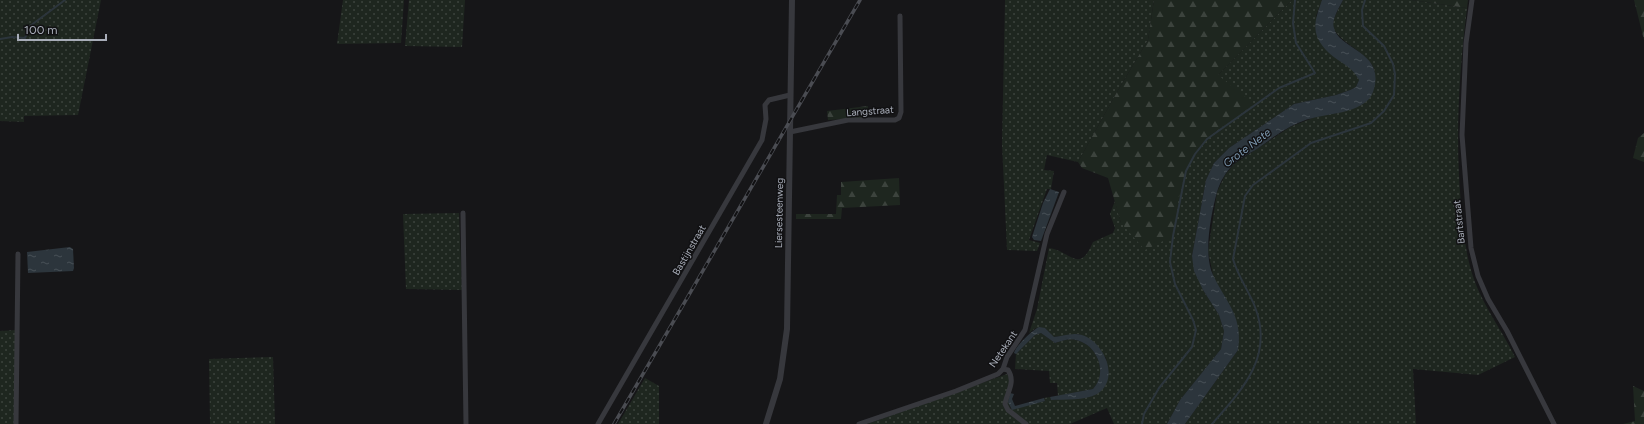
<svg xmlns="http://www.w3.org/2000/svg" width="1644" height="424" viewBox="0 0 1644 424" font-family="Figtree,sans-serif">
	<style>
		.green { fill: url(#green-dots) }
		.forest { fill: url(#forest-firs) }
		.water { fill: url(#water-ripples) }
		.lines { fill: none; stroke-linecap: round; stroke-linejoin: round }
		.stream { stroke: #2c353c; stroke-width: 2 }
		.minor { stroke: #37383d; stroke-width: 5 }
		.tertiary { stroke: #37383d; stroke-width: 6 }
		.rail-casing { stroke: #4a4c52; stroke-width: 3.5 }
		.rail { stroke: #111113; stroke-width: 2; stroke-dasharray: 6; stroke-linecap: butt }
		.labels { text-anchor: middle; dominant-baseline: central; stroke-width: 3; stroke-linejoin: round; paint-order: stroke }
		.street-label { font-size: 10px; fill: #a8adb8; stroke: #111113 }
		.water-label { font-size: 11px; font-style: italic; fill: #7f9bb3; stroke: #111113 }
	</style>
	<defs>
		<pattern id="green-dots" width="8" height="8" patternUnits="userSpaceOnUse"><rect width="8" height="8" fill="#1e261f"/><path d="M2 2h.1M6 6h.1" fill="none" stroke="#3c433d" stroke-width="1.8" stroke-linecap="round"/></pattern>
		<pattern id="forest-firs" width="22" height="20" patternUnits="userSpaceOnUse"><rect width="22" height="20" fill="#1e261f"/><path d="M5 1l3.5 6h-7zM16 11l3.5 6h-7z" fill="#3c433d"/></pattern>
		<pattern id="water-ripples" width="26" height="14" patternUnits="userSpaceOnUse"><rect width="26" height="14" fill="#2c353c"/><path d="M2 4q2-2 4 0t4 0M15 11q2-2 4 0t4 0" fill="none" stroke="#485056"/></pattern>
	</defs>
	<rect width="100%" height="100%" fill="#161618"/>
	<!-- green -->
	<g class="green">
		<polygon points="0,0 101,0 78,115 24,116 24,122 0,121"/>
		<polygon points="343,0 404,0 401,43 337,44"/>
		<polygon points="409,0 465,0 462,47 405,46"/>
		<polygon points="1005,0 1154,0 1148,40 1117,92 1078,162 1047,155 1044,170 1054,171 1051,189 1047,189 1029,240 1040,243 1037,251 1007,250 1002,144"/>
		<path d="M1292,0H1322L1316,16L1347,65L1355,72L1359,80L1356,87L1350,90L1336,95L1294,104L1229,148L1214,163L1206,180L1192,256L1203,290L1219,315L1224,331L1221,349L1180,400L1167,424H1114L1107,408L1070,424H867L1007,374C1015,385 1005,398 1011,409L1045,401L1044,398L1050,397L1051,400L1095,395L1104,387L1108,370L1106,358L1086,337L1078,334L1053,337L1045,328H1036L1029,333L1037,309L1049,248C1071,251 1079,275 1093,242L1113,233L1115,228L1110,214L1115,201L1121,223L1180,190L1186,171L1195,154L1207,139L1218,75Z"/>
		<path d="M1343,0H1411L1467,8C1459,74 1455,138 1461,204C1463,227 1465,249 1471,270C1480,302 1501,328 1515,357L1478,375L1413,369L1416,424H1185L1238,350L1213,275L1208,251L1217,192L1225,175L1234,164L1290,127L1320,115L1338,113L1375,82C1375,78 1375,73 1374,69C1368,51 1332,40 1333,23C1334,16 1340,7 1343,0Z"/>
		<polygon points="459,213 462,290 406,289 403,214"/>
		<polygon points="16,330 14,424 0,424 0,331"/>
		<path d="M1041,333L1055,343C1062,341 1069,338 1076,340C1098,345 1108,373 1093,389L1058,396L1057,383H1050L1049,371L1015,369L1016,354L1035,335Z"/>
		<polygon points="273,357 275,424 210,424 209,359"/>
		<polygon points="645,378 659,386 659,424 618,424"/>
	</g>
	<!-- forest -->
	<g class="forest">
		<path d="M1154,0H1292L1218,75L1254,104C1239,116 1221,126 1207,139C1181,165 1178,202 1173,236L1145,250L1121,223L1108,178L1082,168L1078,162L1117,92L1148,40Z"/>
		<polygon points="1411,0 1468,0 1467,8"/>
		<polygon points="1634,0 1644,0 1644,40"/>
		<polygon points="868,106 867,118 828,120 827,111"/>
		<polygon points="1644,133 1644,162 1633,158 1638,138"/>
		<polygon points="899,178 900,205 842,208 841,219 796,219 796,214 836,214 837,195 841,195 841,182"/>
		<polygon points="1633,386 1644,391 1644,424 1623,424 1635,421"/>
	</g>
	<!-- water -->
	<g class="water">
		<path d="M1322,0H1343C1339,8 1331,20 1334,28C1339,50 1387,51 1373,92C1365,115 1322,113 1303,121C1286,127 1271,139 1257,149C1249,154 1240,158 1234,164C1226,171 1220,182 1217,192C1211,214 1203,254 1213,275C1227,304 1243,316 1238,350L1185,424H1167L1180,400L1221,349L1224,331L1219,315L1203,290L1194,271L1192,256L1206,180L1214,163L1229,148L1294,104L1336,95L1350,90L1356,87L1359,80C1352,66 1340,63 1329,53C1310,35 1314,22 1322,0Z"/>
		<polygon points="1050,189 1059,192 1041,241 1034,240 1032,237 1043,203"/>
		<polygon points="70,247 73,249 74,268 73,271 28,273 27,252"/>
		<path d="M1039,327L1045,328L1054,337C1063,336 1073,332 1082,335C1104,342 1121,379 1097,394C1084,401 1065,399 1051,400L1050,397L1093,389C1108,373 1098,345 1076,340C1070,338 1062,341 1055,343L1041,333L1035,335L1016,354L1014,353C1015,347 1032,330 1039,327Z"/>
		<polygon points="1010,393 1014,394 1012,399 1015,406 1044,398 1045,401 1012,410 1008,402"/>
	</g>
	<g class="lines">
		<!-- stream -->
		<g class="stream">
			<polyline points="0,39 12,37 25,38 30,26 65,0"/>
			<polyline points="1142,424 1144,414 1159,388 1192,347 1196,330 1193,320 1175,284 1170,262 1173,236 1186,171 1195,154 1207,139 1279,88 1315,73 1296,43 1293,23 1295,0"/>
			<path d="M1212,424C1243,389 1274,356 1255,307C1249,291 1238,277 1233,259L1245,196L1253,185L1311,143L1371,123L1384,111L1394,95L1395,74L1393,64L1384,46L1363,26L1362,10L1365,0"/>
		</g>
		<!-- minor -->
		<g class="minor">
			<polyline points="1472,0 1466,43 1462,135 1471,248 1478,276 1488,299 1507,331 1554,424"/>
			<polyline points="790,132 848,120 895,120 899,118 901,112 900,16"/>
			<polyline points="463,213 466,424"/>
			<path d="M1003,369L1008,370C1016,382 1007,392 1005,404L1008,410L1026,424"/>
			<polyline points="16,424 18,254"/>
			<polyline points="598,424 762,140 766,119 765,105 769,100 790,95"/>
			<polyline points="859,424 956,391 998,374 1003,369 1007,357 1025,330 1047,234 1064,192"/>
		</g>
		<!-- tertiary -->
		<polyline class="tertiary" points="766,424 780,379 787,329 792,0"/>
		<defs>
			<polyline id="rail" points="614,424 860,0"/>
		</defs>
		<!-- rail casing -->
		<use href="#rail" class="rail-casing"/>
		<!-- rail -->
		<use href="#rail" class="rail"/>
	</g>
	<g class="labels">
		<!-- street labels -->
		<g class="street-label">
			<text transform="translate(870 111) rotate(-4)">Langstraat</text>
			<text transform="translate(779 213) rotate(-89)">Liersesteenweg</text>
			<text transform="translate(1459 222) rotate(-96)">Bartstraat</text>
			<text transform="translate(689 250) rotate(-60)">Bastijnstraat</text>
			<text transform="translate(1003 349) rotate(-56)">Netekant</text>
		</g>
		<!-- water labels -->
		<g class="water-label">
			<text transform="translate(1247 148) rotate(-37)">Grote Nete</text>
		</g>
	</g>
	<!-- scale -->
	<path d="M18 34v6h88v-6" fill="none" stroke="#a8adb8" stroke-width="2"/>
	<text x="24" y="34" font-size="12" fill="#a8adb8" stroke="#111113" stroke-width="3" paint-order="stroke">100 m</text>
</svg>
